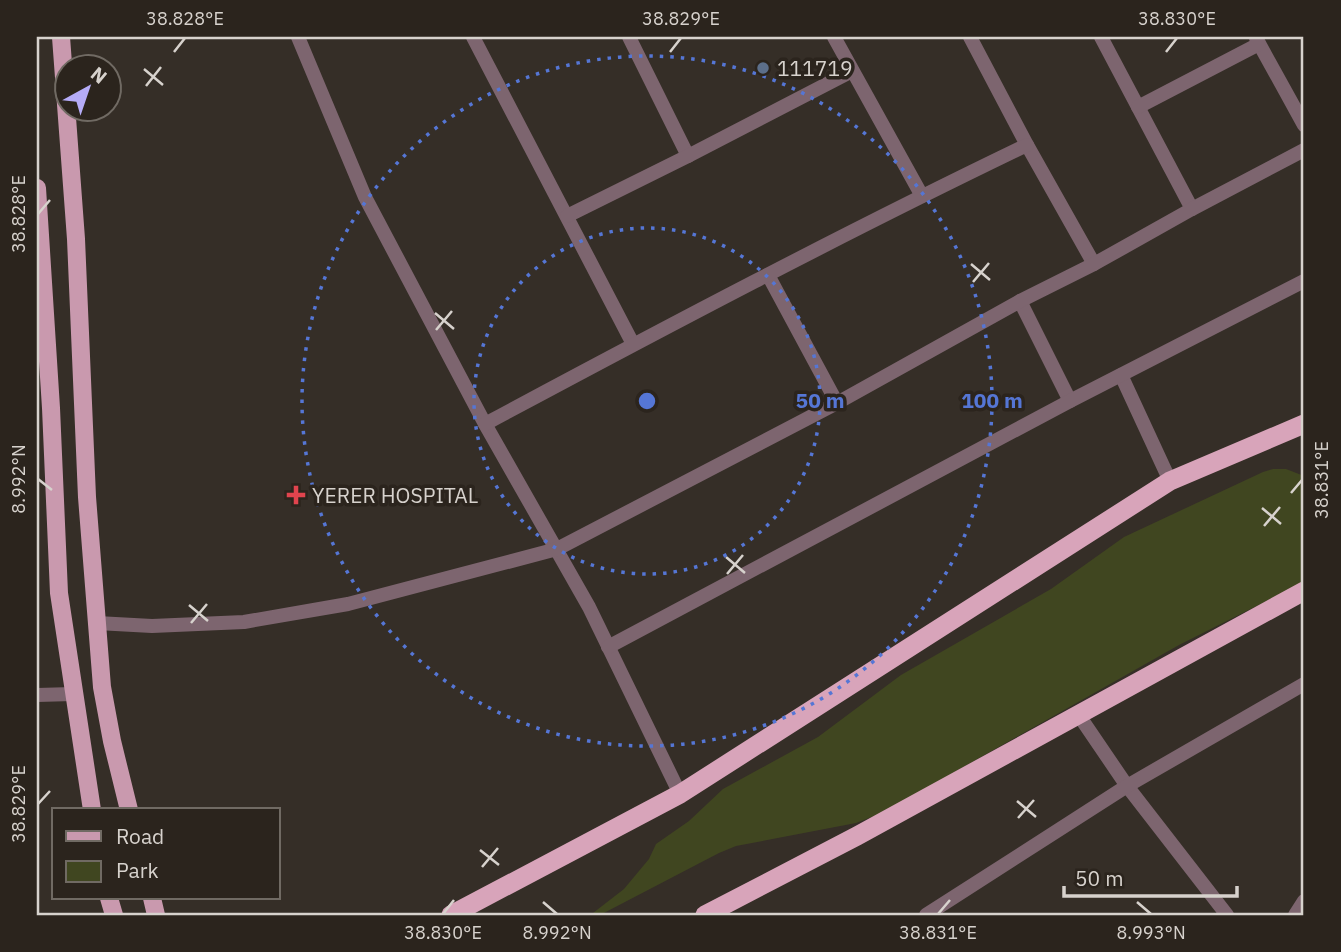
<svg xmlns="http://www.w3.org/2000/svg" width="1341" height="952" viewBox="0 0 1341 952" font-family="'IBM Plex Sans',sans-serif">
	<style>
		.green { fill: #404620 }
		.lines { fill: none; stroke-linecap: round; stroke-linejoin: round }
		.minor { stroke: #7d656f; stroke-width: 14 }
		.primary { stroke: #c999ae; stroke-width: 18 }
		.trunk { stroke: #d8a4ba; stroke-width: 19 }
		.ticks { fill: none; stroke: #d7d2cd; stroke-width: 2.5 }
		.ring { fill: none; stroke: #5576d5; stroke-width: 3.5; stroke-dasharray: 3.5 7 }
		.service-dot { fill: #5c6f8a; stroke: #2b241d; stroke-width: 2.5 }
		.health-dot { fill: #e0444e; stroke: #2b241d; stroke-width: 2.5 }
		.labels { text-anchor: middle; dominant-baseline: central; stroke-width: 7; stroke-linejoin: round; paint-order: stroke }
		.poi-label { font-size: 21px; fill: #d7d2cd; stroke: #2b241d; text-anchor: start }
		.centre { fill: #5576d5; stroke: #2b241d; stroke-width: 3.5 }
		.ring-label { font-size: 21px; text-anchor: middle; font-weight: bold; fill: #5576d5; stroke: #2b241d; stroke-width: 7; stroke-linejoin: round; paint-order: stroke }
		.neatline { fill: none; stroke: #d7d2cd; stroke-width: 2.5 }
		.ticks-label { font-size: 18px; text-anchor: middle; fill: #d7d2cd }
	</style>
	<rect width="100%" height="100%" fill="#352e27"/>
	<!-- green -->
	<polygon class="green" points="1273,469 1286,469 1304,476 1304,582 1179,645 882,813 856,823 736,846 719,853 600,915 594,915 593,913 624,889 649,859 656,844 689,821 723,789 818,737 901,675 1051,589 1124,537 1263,472"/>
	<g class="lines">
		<!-- minor -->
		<g class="minor">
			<polyline points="298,37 365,197 485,424 589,607 680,794"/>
			<polyline points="473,37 633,344"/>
			<polyline points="629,37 688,156"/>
			<polyline points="834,37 922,196"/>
			<polyline points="970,37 1027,145 1094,264"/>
			<polyline points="1101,37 1192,209"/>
			<polyline points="1256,38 1304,125"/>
			<polyline points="1138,107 1259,44"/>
			<polyline points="567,216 688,156 852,71"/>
			<polyline points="768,275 837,403"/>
			<polyline points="1020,301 1070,401"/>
			<polyline points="1121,375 1170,481"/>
			<path d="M485,424C664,328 844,233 1027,145"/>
			<polyline points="97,623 152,626 244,622 348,604 557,549 837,403 1020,301 1094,264 1192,209 1304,150"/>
			<polyline points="608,647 1070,401 1304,281"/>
			<polyline points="37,695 73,694"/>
			<polyline points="1078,714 1127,786 1227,915"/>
			<polyline points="926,915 1127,786 1304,684"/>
			<polyline points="1295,915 1304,901"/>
		</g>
		<!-- primary -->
		<g class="primary">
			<polyline points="61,37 76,239 87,497 102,687 112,741 129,810"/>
			<polyline points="37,188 51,408 59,593 92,810"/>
			<polyline points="109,898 114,915"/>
			<polyline points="152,898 156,915"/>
		</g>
		<!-- trunk -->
		<g class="trunk">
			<polyline points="451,915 680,794 1170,481 1304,424"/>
			<polyline points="705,915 857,836 1304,591"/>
		</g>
	</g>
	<!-- ticks -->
	<path class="ticks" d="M174,52L185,38M670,52L681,38M1166,52L1177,38M144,69L163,85M146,86L161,67M38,214L50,200M971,264L990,280M973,282L989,263M435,313L454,329M436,330L452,311M38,479L52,490M1291,493L1302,480M1262,508L1281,524M1264,526L1280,507M726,557L745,573M727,574L743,555M189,605L208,621M191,623L207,604M1017,801L1036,817M38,804L50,791M1018,818L1034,800M480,850L499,865M482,867L498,848M543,902L557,914M1137,902L1151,914M443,914L454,900M938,914L950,900"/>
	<!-- distance rings -->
	<g class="ring">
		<circle cx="647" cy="401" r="173"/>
		<circle cx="647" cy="401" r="345"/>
	</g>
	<!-- markers -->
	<circle class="service-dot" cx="763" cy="68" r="7"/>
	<path class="health-dot" d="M292.5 484.5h7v7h7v7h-7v7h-7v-7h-7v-7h7z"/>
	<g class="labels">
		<!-- poi labels -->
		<g class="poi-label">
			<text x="777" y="68">111719</text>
			<text x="312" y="495">YERER HOSPITAL</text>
		</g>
	</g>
	<circle cx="647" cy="401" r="10" class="centre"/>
	<g class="ring-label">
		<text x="820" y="408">50 m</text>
		<text x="992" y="408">100 m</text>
	</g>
	<!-- border -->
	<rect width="1341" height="952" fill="none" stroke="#2b241d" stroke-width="77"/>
	<!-- legend -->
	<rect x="52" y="808" width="228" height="91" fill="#2b241d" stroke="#706a63" stroke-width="2"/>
	<rect x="66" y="831" width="35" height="10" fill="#c999ae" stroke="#706a63" stroke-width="2"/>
	<text x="116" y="844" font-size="21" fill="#d7d2cd">Road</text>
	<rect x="66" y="861" width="35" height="21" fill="#404620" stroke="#706a63" stroke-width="2"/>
	<text x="116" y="878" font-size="21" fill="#d7d2cd">Park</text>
	<!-- north arrow -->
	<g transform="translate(88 88) rotate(40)"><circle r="33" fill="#2b241d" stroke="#706a63" stroke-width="2"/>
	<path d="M0-5L12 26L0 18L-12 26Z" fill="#b5acf8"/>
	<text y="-10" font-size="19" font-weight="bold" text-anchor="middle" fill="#d7d2cd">N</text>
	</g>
	<!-- scale -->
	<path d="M1064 886v10h173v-10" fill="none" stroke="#d7d2cd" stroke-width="3.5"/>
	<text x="1075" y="886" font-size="21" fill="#d7d2cd" stroke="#2b241d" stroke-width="5" paint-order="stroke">50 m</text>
	<rect x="38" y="38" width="1264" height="876" class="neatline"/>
	<g class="ticks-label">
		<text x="185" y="25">38.828°E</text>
		<text x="681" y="25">38.829°E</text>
		<text x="1177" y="25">38.830°E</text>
		<text transform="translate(19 214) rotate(-90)" y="6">38.828°E</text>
		<text transform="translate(19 479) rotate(-90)" y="6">8.992°N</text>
		<text transform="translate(1322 480) rotate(-90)" y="6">38.831°E</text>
		<text transform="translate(19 804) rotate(-90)" y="6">38.829°E</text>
		<text x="443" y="939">38.830°E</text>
		<text x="557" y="939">8.992°N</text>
		<text x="938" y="939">38.831°E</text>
		<text x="1151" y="939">8.993°N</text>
	</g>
</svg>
